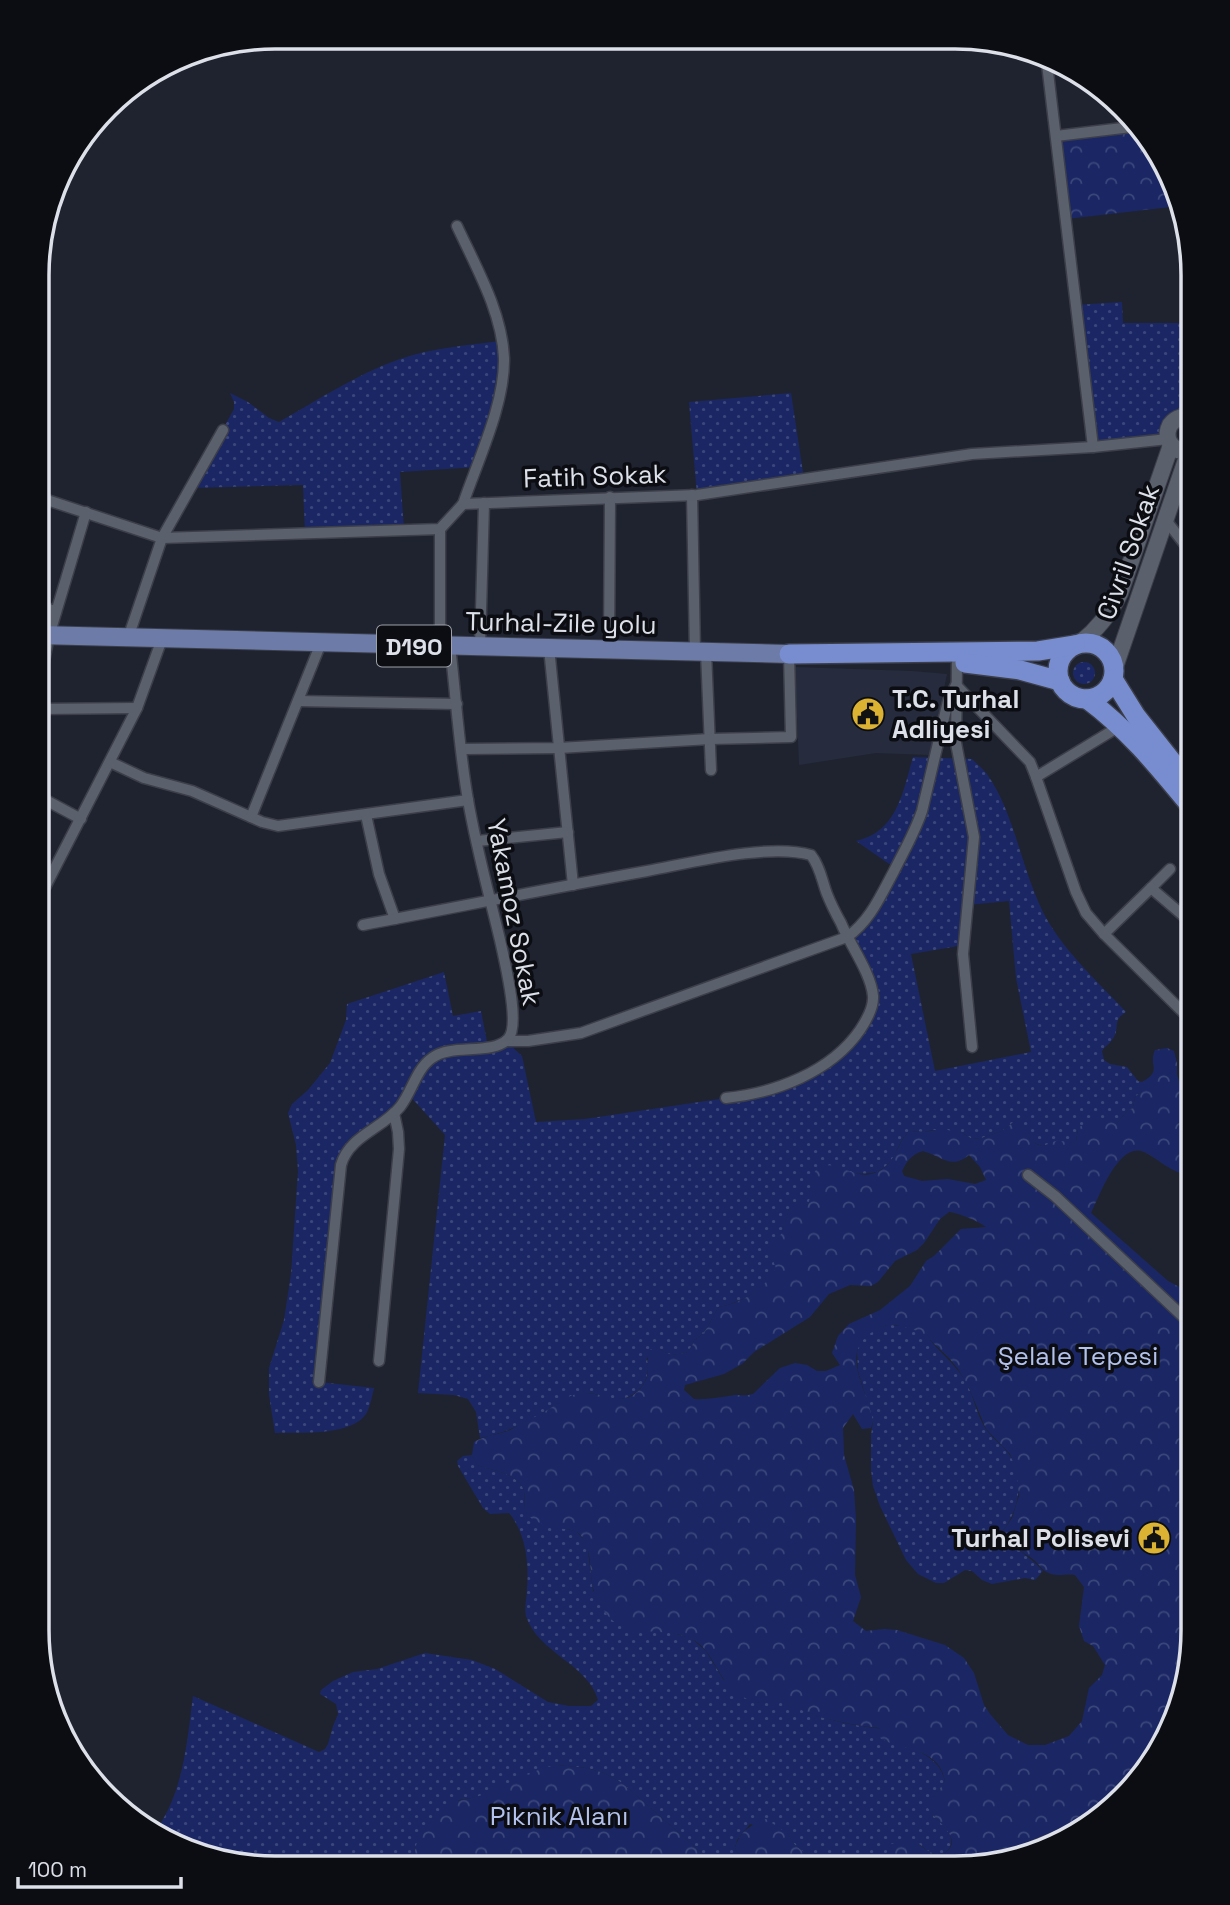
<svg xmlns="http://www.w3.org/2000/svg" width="1230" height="1905" viewBox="0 0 1230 1905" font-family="'Space Grotesk',sans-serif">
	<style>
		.built { fill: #262c3d }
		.grass { fill: url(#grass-dots); fill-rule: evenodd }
		.forest { fill: url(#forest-crowns); fill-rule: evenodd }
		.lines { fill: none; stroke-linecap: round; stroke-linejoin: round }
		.street-casing { stroke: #3c3f49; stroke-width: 13 }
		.secondary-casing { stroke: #3c3f49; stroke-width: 18 }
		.primary-casing { stroke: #3c3f49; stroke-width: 20 }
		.highway-casing { stroke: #3c3f49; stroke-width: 22 }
		.street { stroke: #5b606d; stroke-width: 10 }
		.secondary { stroke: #5b606d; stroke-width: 16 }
		.primary { stroke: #6c7ba8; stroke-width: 18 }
		.highway { stroke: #778dd0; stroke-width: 19 }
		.labels { text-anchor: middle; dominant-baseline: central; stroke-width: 7; stroke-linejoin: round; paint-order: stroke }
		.shield { fill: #0b0d12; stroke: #9ea1a8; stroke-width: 2 }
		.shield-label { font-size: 24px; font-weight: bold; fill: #dde0e8 }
		.street-label { font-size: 26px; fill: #dde0e8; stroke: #0b0d12 }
		.poi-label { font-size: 26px; font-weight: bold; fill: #dde0e8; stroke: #0b0d12; text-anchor: start }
		.park-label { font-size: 26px; fill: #b3c2ec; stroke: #0b0d12 }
		.rim { fill: none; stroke: #dde0e8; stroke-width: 3.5 }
	</style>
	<defs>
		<pattern id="grass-dots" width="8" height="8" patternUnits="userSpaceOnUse" patternTransform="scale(1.75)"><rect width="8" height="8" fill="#1a2764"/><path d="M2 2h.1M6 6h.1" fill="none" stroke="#3b467a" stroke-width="1.8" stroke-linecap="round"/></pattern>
		<pattern id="forest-crowns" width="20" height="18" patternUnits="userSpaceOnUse" patternTransform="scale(1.75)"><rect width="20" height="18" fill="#1a2764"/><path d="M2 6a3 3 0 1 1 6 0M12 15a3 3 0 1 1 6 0" fill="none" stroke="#3b467a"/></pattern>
	</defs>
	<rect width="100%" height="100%" fill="#1f232f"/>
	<!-- built -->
	<polygon class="built" points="795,667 912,671 947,674 930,755 876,753 799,765"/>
	<!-- grass -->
	<g class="grass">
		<polygon points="1122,302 1123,323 1192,323 1188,417 1167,434 1093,447 1076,305"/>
		<path d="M501,341L502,384L476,467L400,472L404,530L305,533L303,485L190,488L234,409V402L230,393L248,402L269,418L279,422C318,400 357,374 400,359C432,348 468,345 501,341Z"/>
		<polygon points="791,393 804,479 697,495 689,402"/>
		<circle cx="1084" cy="673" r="11"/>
		<path d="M913,757L972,759C977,764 983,769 987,774C1017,817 1022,877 1049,923C1069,956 1100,984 1126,1012C1112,1021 1120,1025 1114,1037C1111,1043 1105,1046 1102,1051L1104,1060L1110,1064L1127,1067L1138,1081L1142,1082V1091L1135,1097L1133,1108L1128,1110L1117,1123L1078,1128L1076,1142L1068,1144L1062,1141L1042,1146L1032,1142L1015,1121L1002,1131L982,1138L972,1139L962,1133L933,1130L924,1132L909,1131C898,1142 896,1157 888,1164C875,1177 867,1172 851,1174C838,1176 825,1180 813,1183L814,1193L807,1206H798L789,1209L782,1234L776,1240C776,1249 778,1260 776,1268C771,1288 737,1304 719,1307C710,1319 708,1334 694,1340L692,1346L686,1353L671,1355L659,1349L647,1358C650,1373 646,1387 632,1395C613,1406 603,1392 585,1393C570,1394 557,1404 546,1411C525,1424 504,1433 480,1438L476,1412L468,1399L454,1395L418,1393L445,1135L409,1095L347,1150L319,1382L374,1388C372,1395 371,1403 368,1410C357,1437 300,1432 275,1433L269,1395V1368L284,1320L291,1274L298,1171L296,1145L288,1113L292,1104L308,1090L330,1063L346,1020L347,1004L444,972L453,1016L481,1011L488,1047L506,1041L522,1056L536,1122L585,1119L726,1098L789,1083L852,1041L873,998L847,937L855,931L895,868L856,841C897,832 903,792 913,757ZM1009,901L1016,978L1031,1052L935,1071L911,954L964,945L967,905Z"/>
		<path d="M887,1325C897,1325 910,1327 919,1331C927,1335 932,1343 938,1349C950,1361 960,1371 968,1386C974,1399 977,1414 984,1426C990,1437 1002,1444 1009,1454C1027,1480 1018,1516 997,1538L999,1545L1008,1541L1014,1543C1022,1555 1033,1559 1043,1571L1035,1580L1025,1578L992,1584L982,1580L972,1571L965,1570L944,1583H936L918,1574L906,1560L880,1506L873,1486L871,1470V1435L873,1421L858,1371L857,1352L860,1341L872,1331Z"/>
		<path d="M472,1455L477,1465C491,1470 516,1473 523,1488C526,1495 524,1504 524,1511L566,1529L576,1531L587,1543L593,1591L653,1631H665L691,1638L706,1651L723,1679L756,1703C782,1695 797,1710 821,1717C841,1723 861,1726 882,1729L885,1741C908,1746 941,1755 945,1782L933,1797V1815C947,1827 963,1845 939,1856L928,1851L919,1844L886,1854L883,1868H822L794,1844L788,1834L750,1824L737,1840L735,1848L744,1862L752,1868H714L711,1861L622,1783L604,1773L587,1768L557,1765L478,1797L459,1800L415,1848C415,1858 411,1861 404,1867L245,1866L156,1830C184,1791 187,1741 193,1696L319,1752L325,1749L328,1744L333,1726L338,1714L336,1704L320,1694L321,1690L333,1681L353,1672L377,1669L425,1653L472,1660L495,1669L548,1702L569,1706H591L598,1700C588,1664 538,1653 526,1616C524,1608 527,1597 527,1589C529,1562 526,1534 509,1513L490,1514L483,1508L458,1466L457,1461L463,1456Z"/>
	</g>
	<!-- forest -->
	<g class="forest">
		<polygon points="1131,127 1175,184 1179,206 1066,219 1056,136"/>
		<path d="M1167,1048L1174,1051L1177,1063V1074L1182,1092L1181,1106L1185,1115L1193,1124V1177C1182,1174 1172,1170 1163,1164C1157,1160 1151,1155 1144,1152C1119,1141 1100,1195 1091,1213L1168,1281L1189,1292L1193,1291V1646L1180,1707L1144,1775L1046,1850L955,1868H883L886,1854L891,1844L911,1839L928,1851L939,1856C970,1842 937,1823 928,1808L933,1797L945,1782C940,1741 886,1753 875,1732L880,1728C860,1726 839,1722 820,1717C797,1710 780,1696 756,1703C743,1698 731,1691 723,1678C713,1663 707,1645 689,1638C663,1626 628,1639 608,1616C602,1609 595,1596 593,1588C589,1570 593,1544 577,1532C572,1529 563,1529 557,1528C545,1526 532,1521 524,1512C524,1504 526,1495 523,1488C516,1473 491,1470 477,1465L472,1455L474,1442C485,1435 498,1435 510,1430C521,1424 533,1418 544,1412C557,1405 567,1394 583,1393C606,1392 625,1411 643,1385C652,1372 645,1362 650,1349H659L671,1355L686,1353L692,1346L694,1340C708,1334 710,1319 719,1307C742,1303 765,1289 776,1268L770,1253L776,1240L782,1233L789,1209L797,1205L807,1206C814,1191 812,1187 815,1171C836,1153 853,1185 879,1171C895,1163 897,1144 909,1131L924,1132L943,1129L962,1133L972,1139L982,1138L1002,1131L1015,1121C1031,1126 1022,1134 1032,1141C1035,1144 1039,1145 1042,1146C1048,1145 1051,1142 1056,1141C1063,1140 1068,1144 1076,1142L1078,1128C1089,1120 1104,1115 1117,1123L1128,1110L1133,1108L1135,1097L1142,1091V1082C1163,1070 1148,1067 1155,1050ZM923,1151C941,1156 951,1170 969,1155L980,1167L986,1180L975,1184L948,1179L922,1181L904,1176L902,1171C907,1161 912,1154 923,1151ZM949,1212C957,1212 980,1222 986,1227L961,1229L934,1256L926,1261L910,1286L880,1310L849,1324L838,1336L832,1353L840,1365L826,1371H817L807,1365L795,1363L780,1368L753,1394C747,1396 742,1395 735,1395C721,1397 708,1400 694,1399L684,1390L685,1385L724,1374L742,1364L754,1352L810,1317L829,1294L850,1285L871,1286L878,1282L895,1261L917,1250L924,1243L940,1219ZM887,1325H896L918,1331L930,1340L949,1358L958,1369L969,1388L986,1429L1010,1454L1016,1469L1019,1496L1012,1518L995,1543L999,1545L1008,1541L1014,1543C1023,1555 1026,1553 1035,1561C1043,1569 1045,1574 1058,1575C1064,1575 1069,1574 1075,1575L1084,1587L1079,1626L1084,1641L1093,1646L1105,1665L1102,1675L1089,1688L1082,1721L1069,1736L1045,1745H1028L1008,1735L990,1714L984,1705L974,1673L964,1658L945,1645L897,1630L884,1629L866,1631L853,1621L861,1597L855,1575L856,1520L854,1490L844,1455L843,1428L853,1414L862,1429L871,1428L873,1421C865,1381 833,1345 887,1325Z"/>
		<path d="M557,1765L587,1768L604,1773L622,1783L711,1861L714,1868L404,1867C420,1854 412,1844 423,1830C431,1821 440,1809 450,1804C460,1799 472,1799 482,1795C507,1785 530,1770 557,1765Z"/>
		<path d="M766,1819L788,1834L794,1844L822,1868H752L744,1862L735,1848C739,1832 751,1824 766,1819Z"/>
	</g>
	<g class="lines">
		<defs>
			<g id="street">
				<polyline points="1047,64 1093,447"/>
				<polyline points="1056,136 1131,127"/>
				<path d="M457,226C476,267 502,312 504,358C505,404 478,460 463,504"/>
				<polyline points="692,495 695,652"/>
				<polyline points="38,497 162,538 440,529 463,504 697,495 972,454 1093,447 1168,439"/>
				<polyline points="1165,519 1193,555"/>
				<polyline points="440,529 440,646"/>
				<polyline points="38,604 56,612"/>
				<polyline points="128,638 162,538 223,430"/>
				<polyline points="480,647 484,503"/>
				<polyline points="549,648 573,885"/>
				<polyline points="609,649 610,497"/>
				<polyline points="706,652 711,770"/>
				<polyline points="957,663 956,743 974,837 963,954 972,1047"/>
				<polyline points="38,692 49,636 86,512"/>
				<polyline points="298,701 457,704"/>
				<polyline points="38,709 137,708"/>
				<polyline points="462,749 559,748 710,739 791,737 789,654"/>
				<polyline points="110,762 144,778 192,791 262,822 278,826 468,800"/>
				<polyline points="1036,777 1120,726"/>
				<polyline points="38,796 81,819"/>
				<polyline points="366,815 379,874 395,919"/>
				<polyline points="251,817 321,643"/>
				<polyline points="477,841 568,832"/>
				<polyline points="1151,888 1170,869"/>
				<polyline points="38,901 137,708 162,639"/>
				<path d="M363,925C458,907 552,888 647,871C691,863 768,843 811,855C820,866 822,881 827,894C831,904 836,914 841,923C850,945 871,973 873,996C874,1008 866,1021 860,1030C831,1072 775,1093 726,1098"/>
				<polyline points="1104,934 1151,888 1193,924"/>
				<path d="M506,1041H528L581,1033L847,937C870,921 881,895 894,871C904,851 915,832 922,811L948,701L956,685L1030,762L1036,777L1076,892L1086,913L1104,934L1193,1022"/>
				<polyline points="1028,1175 1055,1196 1193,1326"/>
				<polyline points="379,1361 399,1149 398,1132 394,1113"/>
				<path d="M319,1382L341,1165C349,1136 382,1129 400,1107C412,1092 416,1069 432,1058C452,1043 491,1056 508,1039C521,1025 504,959 500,940C489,894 476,847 468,800C459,749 456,697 450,646"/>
				<polyline points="1006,1858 1069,1832"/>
			</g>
			<g id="secondary">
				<polyline points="1188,417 1191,375 1192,268"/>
				<path d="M1178,450C1168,445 1165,435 1170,425C1176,417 1184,415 1193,419"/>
				<path d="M1080,643C1098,629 1110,614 1120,593L1171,445"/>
				<polyline points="1114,670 1189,451"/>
			</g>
			<polyline id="primary" points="38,635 789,654"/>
			<g id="highway">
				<circle cx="1086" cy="671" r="28"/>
				<polyline points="789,654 1038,651 1075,645"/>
				<polyline points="965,663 1020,670 1060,681"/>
				<polyline points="1113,679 1136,716 1193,788"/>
				<path d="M1087,699C1129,730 1160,769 1193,809"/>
			</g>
		</defs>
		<!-- street casing -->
		<use href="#street" class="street-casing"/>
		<!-- secondary casing -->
		<use href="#secondary" class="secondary-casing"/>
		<!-- primary casing -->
		<use href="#primary" class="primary-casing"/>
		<!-- highway casing -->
		<use href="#highway" class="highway-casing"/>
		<!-- street -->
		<use href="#street" class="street"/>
		<!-- secondary -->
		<use href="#secondary" class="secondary"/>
		<!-- primary -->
		<use href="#primary" class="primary"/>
		<!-- highway -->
		<use href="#highway" class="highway"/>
	</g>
	<!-- icons -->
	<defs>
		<symbol id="civic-disc" viewBox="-11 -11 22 22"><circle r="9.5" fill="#dcb233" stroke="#0b0d12"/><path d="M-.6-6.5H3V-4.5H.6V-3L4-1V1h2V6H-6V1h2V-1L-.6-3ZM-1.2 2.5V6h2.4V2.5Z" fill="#111"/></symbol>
	</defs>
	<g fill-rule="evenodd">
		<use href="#civic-disc" x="849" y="695" width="38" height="38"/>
		<use href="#civic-disc" x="1135" y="1519" width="38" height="38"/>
	</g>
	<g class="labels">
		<!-- shield labels -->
		<rect class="shield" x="377" y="625.5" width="74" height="41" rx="5"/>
		<g class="shield-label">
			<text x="414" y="646">D190</text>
		</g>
		<!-- street labels -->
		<g class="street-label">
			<text transform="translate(595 476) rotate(-2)">Fatih Sokak</text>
			<text transform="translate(1128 552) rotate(-71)">Civril Sokak</text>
			<text transform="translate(561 623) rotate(1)">Turhal-Zile yolu</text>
			<text transform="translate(514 912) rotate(79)">Yakamoz Sokak</text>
		</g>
		<!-- poi labels -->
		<g class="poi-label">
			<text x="892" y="699">T.C. Turhal<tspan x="892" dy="30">Adliyesi</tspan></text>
			<text x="1130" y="1538" text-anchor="end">Turhal Polisevi</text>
		</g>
		<!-- park labels -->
		<g class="park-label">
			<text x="1078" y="1356">Şelale Tepesi</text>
			<text x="559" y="1816">Piknik Alanı</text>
		</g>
	</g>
	<!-- crop -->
	<path d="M0 0H1230V1905H0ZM275 49H955A226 226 0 0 1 1181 275V1630A226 226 0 0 1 955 1856H275A226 226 0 0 1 49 1630V275A226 226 0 0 1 275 49Z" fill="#0b0d12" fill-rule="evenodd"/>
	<path class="rim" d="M275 49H955A226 226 0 0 1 1181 275V1630A226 226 0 0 1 955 1856H275A226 226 0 0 1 49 1630V275A226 226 0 0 1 275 49Z"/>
	<!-- scale -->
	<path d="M18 1877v10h163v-10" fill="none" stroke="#dde0e8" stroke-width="3.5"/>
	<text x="28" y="1877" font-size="21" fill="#dde0e8" stroke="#0b0d12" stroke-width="5" paint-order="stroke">100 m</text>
</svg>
